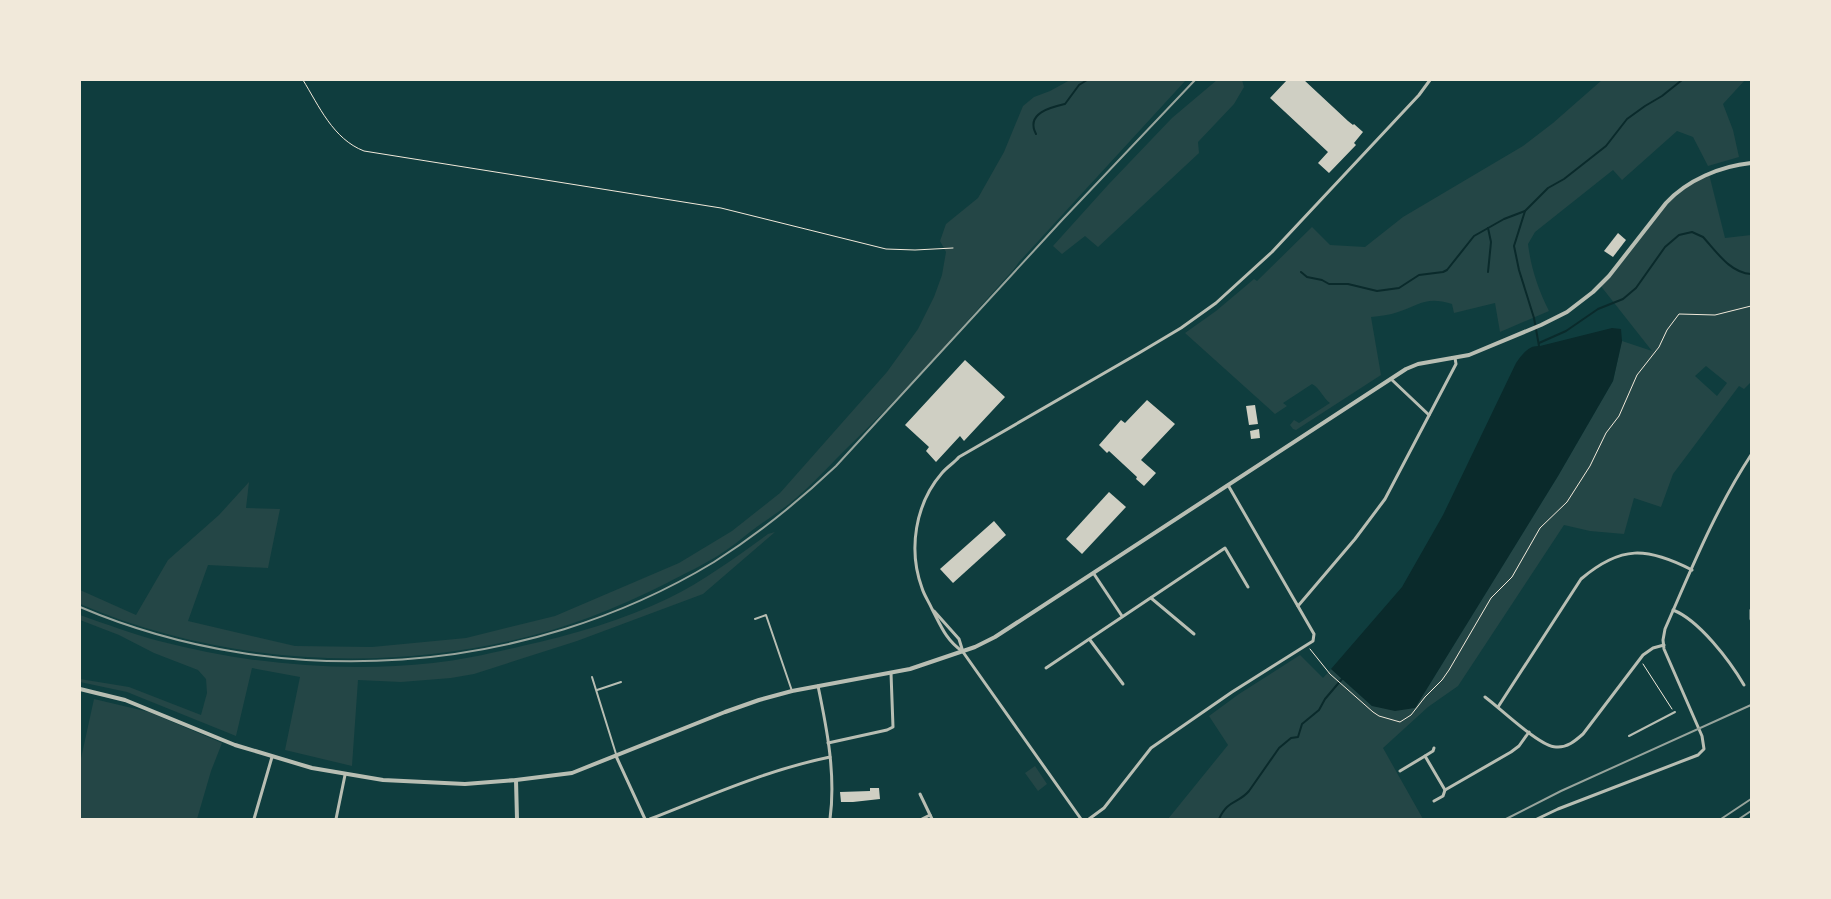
<svg xmlns="http://www.w3.org/2000/svg" width="1831" height="899" viewBox="0 0 1831 899" font-family="'Nunito Sans',sans-serif">
	<style>
		.green { fill: #244646; fill-rule: evenodd }
		.water { fill: #0a2a2b }
		.lines { fill: none; stroke-linecap: round; stroke-linejoin: round }
		.stream { stroke: #0a2a2b; stroke-width: 2 }
		.building { fill: #cfcfc3 }
		.path { stroke: #f1e9da; stroke-width: 1 }
		.service { stroke: #b8beb3; stroke-width: 2 }
		.minor { stroke: #b8beb3; stroke-width: 3 }
		.tertiary { stroke: #b8beb3; stroke-width: 4 }
		.rail { stroke: #97a49c; stroke-width: 2 }
	</style>
	<rect width="100%" height="100%" fill="#0f3d3e"/>
	<!-- green -->
	<g class="green">
		<path d="M1070,80H1186L1019,262L1014,269C958,331 904,394 844,451C826,469 809,488 789,504C776,514 763,522 750,532C740,540 730,548 719,555C703,565 684,574 667,583C617,608 565,629 510,641C369,673 213,661 80,604V590L136,615L168,560L219,515L249,482L246,508L280,509L268,568L208,565L188,621L295,646L372,647L466,638L555,616L679,563L732,531L780,493L887,372L918,329L934,297L942,275L946,252L940,241L946,224L978,198L1004,152L1023,106L1034,97L1050,91Z"/>
		<polygon points="1217,80 1242,80 1244,87 1234,104 1198,142 1199,153 1098,247 1085,236 1062,254 1053,246 1108,185 1172,118"/>
		<path d="M1602,80H1745L1723,104L1733,130L1739,157L1708,166L1693,137L1677,131L1622,180L1613,170L1535,232L1528,244C1531,268 1538,289 1549,311L1500,332L1495,303L1454,313L1452,304C1427,296 1421,304 1398,312C1390,315 1380,316 1371,317L1381,375L1296,430L1293,429L1290,425L1294,420L1299,423L1330,403C1323,398 1320,388 1312,384L1283,403L1287,406L1275,414L1185,333L1216,311L1254,279L1257,281L1312,227L1330,245L1365,247L1403,217L1523,146L1553,123Z"/>
		<path d="M1709,174L1725,238L1751,235V382L1744,389L1739,386L1673,474L1661,507L1634,498L1624,534L1590,531L1564,525L1458,686L1428,707L1383,748L1423,819H1168L1228,745L1209,716L1239,694L1300,655L1323,678L1331,669L1372,706L1415,708L1558,476L1613,381L1622,341L1652,351L1600,285L1676,193ZM1706,366L1727,383L1717,396L1695,376Z"/>
		<path d="M775,532L703,594L577,641L474,674L451,678L401,682L358,680L352,766L285,750L300,677L252,668L236,736L127,692L80,682V679L129,687L201,715L207,693L206,679L198,670L154,653L119,635L80,620V615C106,624 132,634 159,641C247,664 342,673 433,663C463,660 493,653 522,646C572,635 623,620 669,598C705,580 736,557 768,534Z"/>
		<polygon points="94,699 149,712 222,743 211,771 197,819 80,819 80,763"/>
		<polygon points="1035,766 1047,784 1038,791 1025,773"/>
	</g>
	<!-- water -->
	<path class="water" d="M1612,328L1621,329L1622,341L1613,381L1558,476L1415,708L1395,711L1372,706L1331,669L1402,587L1443,515L1516,363C1523,354 1528,345 1540,346Z"/>
	<g class="lines">
		<!-- stream -->
		<g class="stream">
			<path d="M1036,134C1025,113 1052,107 1065,104L1079,85L1087,80"/>
			<polyline points="1488,228 1491,242 1488,272"/>
			<polyline points="1301,272 1307,277 1322,280 1329,284 1348,284 1377,291 1399,288 1419,275 1443,272 1447,270 1474,236 1504,219 1525,211"/>
			<path d="M1539,343L1566,331L1598,309L1623,299L1636,288L1665,247L1679,235L1692,232L1703,237C1716,251 1730,273 1751,274"/>
			<polyline points="1539,346 1534,318 1519,270 1514,246 1525,211 1548,188 1564,179 1606,146 1627,119 1645,106 1662,96 1682,80"/>
			<path d="M1219,819C1228,799 1238,804 1249,791L1279,748L1291,738L1298,737L1302,724L1319,710L1325,699L1342,679"/>
		</g>
	</g>
	<!-- building -->
	<g class="building">
		<polygon points="1287,80 1304,80 1348,121 1353,125 1354,124 1363,132 1354,143 1356,145 1329,173 1318,163 1328,152 1270,98"/>
		<polygon points="1618,233 1626,240 1613,257 1604,251"/>
		<polygon points="965,360 1005,397 964,441 960,436 936,462 926,451 929,447 905,425"/>
		<polygon points="1147,400 1175,424 1141,460 1156,473 1144,486 1136,479 1137,477 1109,451 1107,453 1099,445 1121,420 1125,423"/>
		<polygon points="1255,405 1258,424 1249,425 1246,406"/>
		<polygon points="1259,429 1260,438 1251,439 1250,431"/>
		<polygon points="1109,492 1126,507 1082,554 1066,539"/>
		<polygon points="994,521 1006,535 953,583 940,569"/>
		<polygon points="870,788 879,788 880,799 853,802 841,802 840,792 870,791"/>
	</g>
	<g class="lines">
		<!-- path -->
		<g class="path">
			<path d="M303,80C319,106 333,139 364,151L721,208L886,249L915,250L953,248"/>
			<polyline points="1310,649 1330,674 1373,712 1379,716 1400,722 1411,715 1425,697 1442,680 1449,670 1491,598 1512,577 1540,528 1567,502 1590,466 1606,433 1619,416 1637,375 1659,347 1667,330 1679,314 1715,315 1751,306"/>
			<polyline points="1643,664 1672,709"/>
		</g>
		<!-- service -->
		<g class="service">
			<polyline points="755,619 766,615 792,691"/>
			<polyline points="592,677 616,754"/>
			<polyline points="597,690 621,682"/>
			<polyline points="1629,736 1675,712"/>
		</g>
		<!-- minor -->
		<g class="minor">
			<polyline points="1391,379 1429,415"/>
			<polyline points="1094,574 1122,616"/>
			<polyline points="1151,598 1194,634"/>
			<polyline points="1298,606 1355,539 1385,499 1456,364 1455,358"/>
			<path d="M1673,610C1699,620 1730,661 1744,685"/>
			<polyline points="1751,610 1751,619"/>
			<polyline points="934,611 959,639 963,652 1081,819"/>
			<polyline points="1090,640 1123,684"/>
			<path d="M962,651C946,640 941,626 932,609C929,602 924,595 922,588C908,550 915,504 942,473C947,467 954,463 959,457L1139,353L1181,328L1216,303L1272,252L1419,95L1430,80"/>
			<polyline points="1046,668 1225,548 1248,587"/>
			<path d="M818,686C827,729 836,775 830,819"/>
			<path d="M1485,697C1500,708 1540,747 1556,747C1567,748 1575,741 1583,734L1643,655L1653,648L1664,645"/>
			<path d="M1498,707L1581,579C1621,545 1647,547 1692,570"/>
			<polyline points="828,743 887,730 893,727 891,673"/>
			<polyline points="616,756 645,819"/>
			<polyline points="1425,756 1433,751 1434,748"/>
			<polyline points="1400,771 1425,756 1445,790"/>
			<polyline points="920,794 932,819"/>
			<polyline points="1434,801 1443,796 1445,790 1511,752 1519,746 1529,732"/>
			<polyline points="254,819 272,757"/>
			<polyline points="336,819 345,775"/>
			<path d="M650,819C709,796 767,770 830,757"/>
			<polyline points="922,819 930,815"/>
			<polyline points="1089,819 1104,808 1151,748 1232,692 1313,641 1314,634 1228,485"/>
			<path d="M1537,819L1558,809L1698,755L1704,749L1702,736L1664,649L1663,640L1665,629C1691,570 1715,510 1751,455"/>
		</g>
		<!-- tertiary -->
		<g class="tertiary">
			<path d="M80,689L125,700L235,745L312,768L383,780L465,784L516,780L572,773L725,712L759,700L792,691L910,669L975,647L995,637L1406,369L1418,364L1469,355L1541,325L1567,312L1593,292L1609,276L1666,203C1687,180 1721,166 1751,163"/>
			<polyline points="516,780 517,819"/>
		</g>
		<!-- rail -->
		<g class="rail">
			<path d="M80,607C282,693 526,676 714,562C758,534 798,502 836,466L1063,219L1195,80"/>
			<polyline points="1506,819 1561,791 1751,705"/>
			<polyline points="1721,819 1751,799"/>
			<polyline points="1739,819 1751,811"/>
		</g>
	</g>
	<!-- border -->
	<rect width="1831" height="899" fill="none" stroke="#f1e9da" stroke-width="162"/>
</svg>
